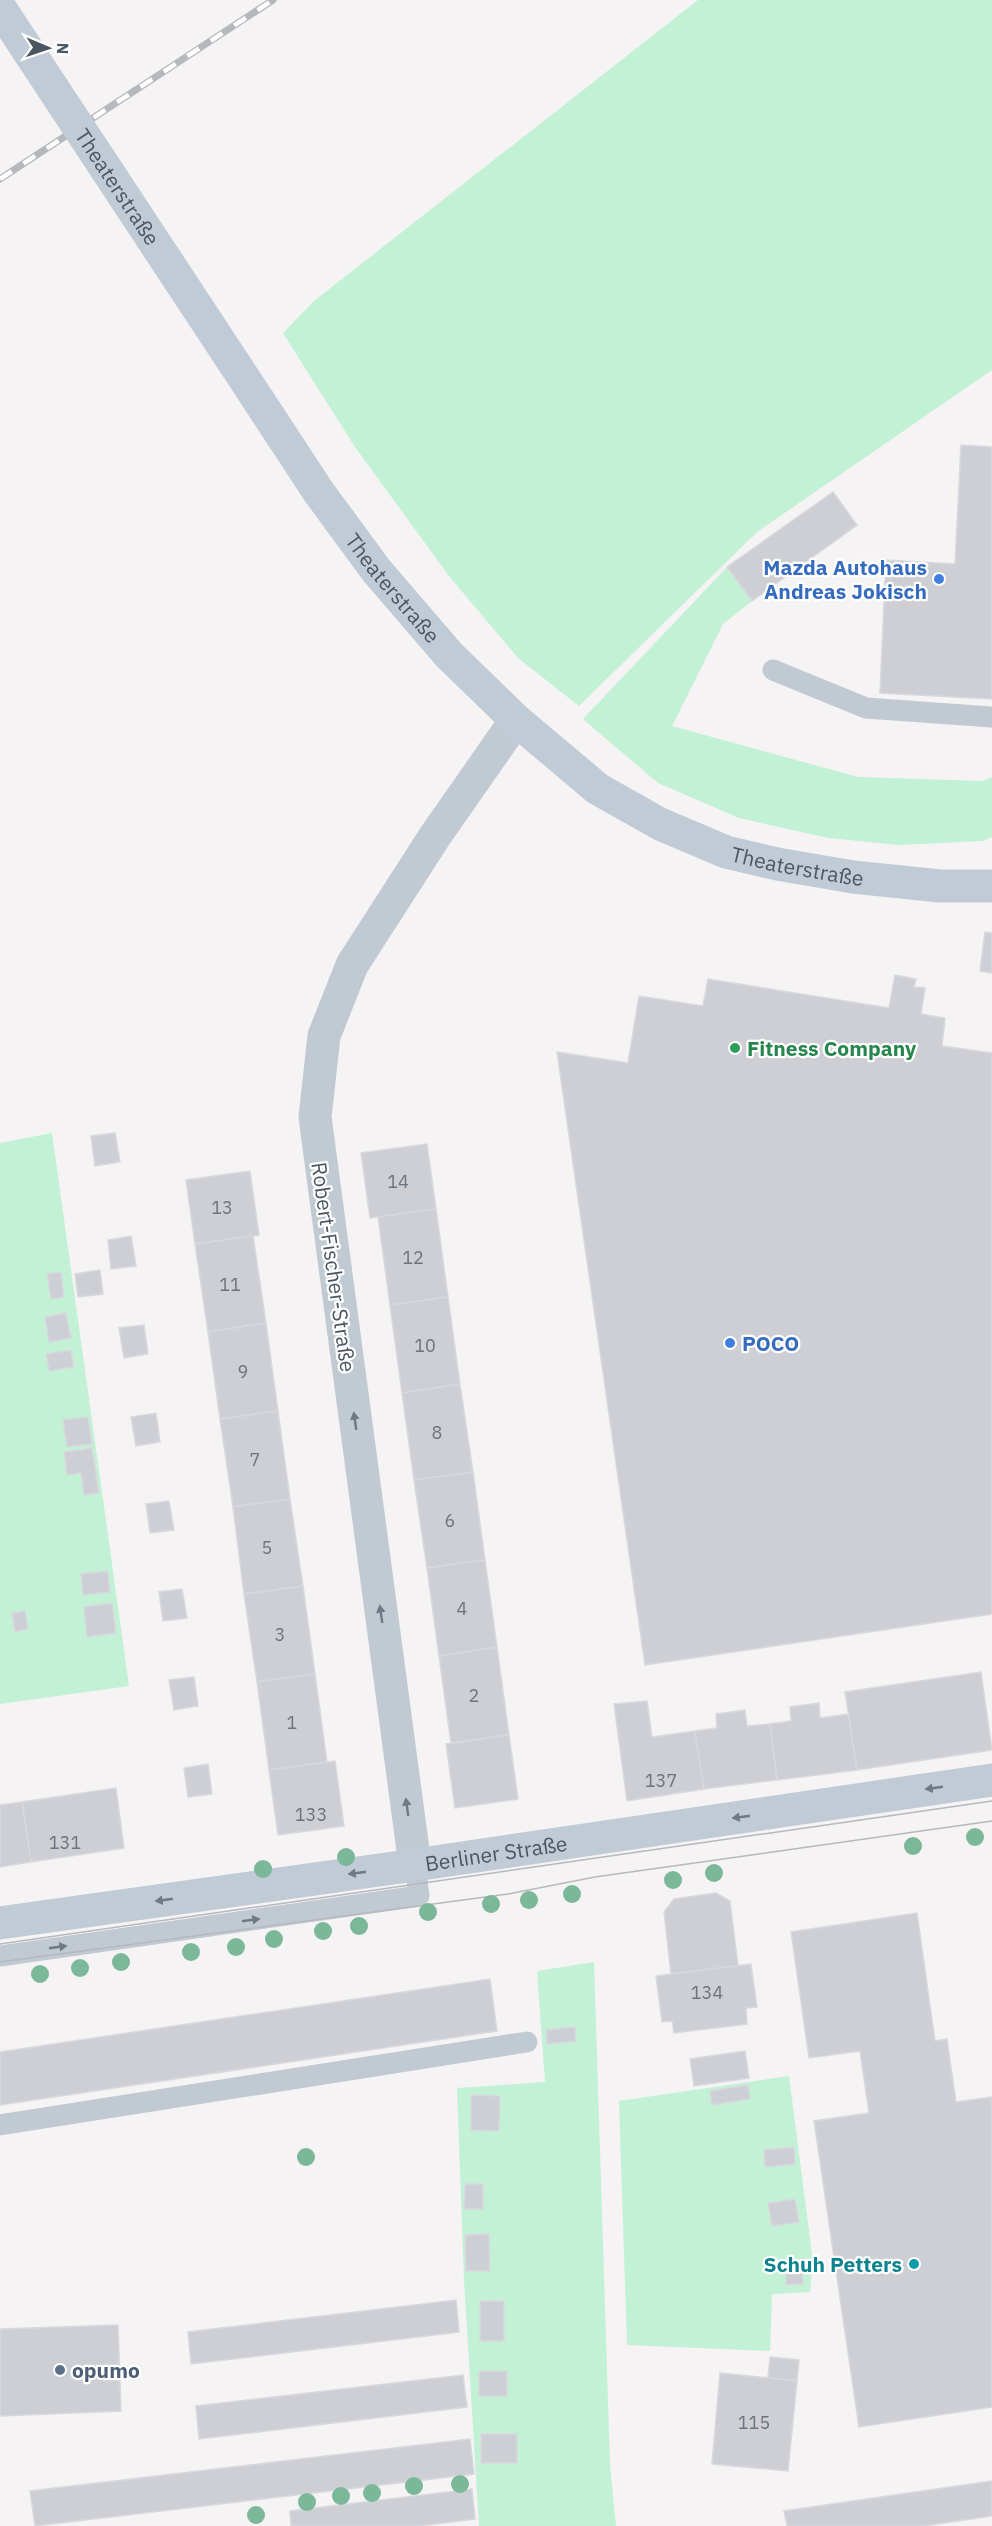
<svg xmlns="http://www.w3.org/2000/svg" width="992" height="2526" viewBox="0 0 992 2526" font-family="'IBM Plex Sans',sans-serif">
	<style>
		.green { fill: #c3f1d5 }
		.building { fill: #cdcfd5; stroke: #d7d9de; stroke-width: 1.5 }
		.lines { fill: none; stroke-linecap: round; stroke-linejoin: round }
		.lane { stroke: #c1cad2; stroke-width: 21 }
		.street { stroke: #c1cad2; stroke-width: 33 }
		.secondary { stroke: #c1cbd6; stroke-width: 33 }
		.tram { stroke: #b5b8bd; stroke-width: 1.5 }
		.rail-casing { stroke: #b5b8bd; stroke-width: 7 }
		.rail { stroke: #fff; stroke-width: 4.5; stroke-dasharray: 14; stroke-linecap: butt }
		.secondary-bridge { stroke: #c1cbd6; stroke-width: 33 }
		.tree { fill: #7bb799 }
		.oneway { fill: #6e7983 }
		.oneway2 { fill: #6e7984 }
		.shop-dot { fill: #3f7fe0; stroke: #fff; stroke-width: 2 }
		.leisure-dot { fill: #2e9e5b; stroke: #fff; stroke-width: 2 }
		.culture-dot { fill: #0f9aa8; stroke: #fff; stroke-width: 2 }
		.service-dot { fill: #5c6f8a; stroke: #fff; stroke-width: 2 }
		.labels { text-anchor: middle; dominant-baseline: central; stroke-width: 4.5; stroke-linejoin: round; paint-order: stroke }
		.number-label { font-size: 18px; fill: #6b747e }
		.street-label { font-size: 21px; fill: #4a5661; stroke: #fff }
		.shop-label { font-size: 21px; font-weight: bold; fill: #366cbe; stroke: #fff; text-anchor: end }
		.leisure-label { font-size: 21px; font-weight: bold; fill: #27864d; stroke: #fff; text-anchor: start }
		.culture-label { font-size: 21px; font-weight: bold; fill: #0d838f; stroke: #fff; text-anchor: end }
		.service-label { font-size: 21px; font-weight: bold; fill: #4e5e75; stroke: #fff; text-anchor: start }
	</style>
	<rect width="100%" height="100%" fill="#f5f3f3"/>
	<!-- green -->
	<g class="green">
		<polygon points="698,0 992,0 992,370 757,532 579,706 518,658 449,576 355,447 283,333 314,301"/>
		<polygon points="727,567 752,601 723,624 672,726 858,777 982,781 992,777 992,837 983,841 899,845 828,838 739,818 658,783 583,719"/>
		<polygon points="52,1133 129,1686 0,1704 0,1143"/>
		<polygon points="594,1962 610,2465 616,2526 479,2526 464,2280 457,2088 545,2082 537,1971"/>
		<polygon points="789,2076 813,2262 810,2292 772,2294 770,2351 627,2345 619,2101"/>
	</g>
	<!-- building -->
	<g class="building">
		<polygon points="961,445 992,447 992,699 880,693 886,560 955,564"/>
		<polygon points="833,492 857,525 752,601 727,567"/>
		<polygon points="985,932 992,933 992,973 980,971"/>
		<polygon points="895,975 916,979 914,987 925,988 921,1014 945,1018 942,1046 992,1053 992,1614 645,1665 557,1052 628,1063 639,996 703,1006 708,979 889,1008"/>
		<polygon points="115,1133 120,1162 95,1166 91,1136"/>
		<polygon points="427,1144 436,1209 370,1218 361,1153"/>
		<polygon points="250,1171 259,1235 195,1244 186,1180"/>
		<polygon points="436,1209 448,1297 390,1305 378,1217"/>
		<polygon points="131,1236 136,1266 111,1269 108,1240"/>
		<polygon points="253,1236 266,1323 208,1332 195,1244"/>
		<polygon points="100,1270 103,1294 78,1297 75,1274"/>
		<polygon points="61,1272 64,1297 51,1299 47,1274"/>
		<polygon points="448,1297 460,1384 402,1393 390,1305"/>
		<polygon points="66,1313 71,1338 49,1342 45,1317"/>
		<polygon points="266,1323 278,1411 220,1419 208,1332"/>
		<polygon points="144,1325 148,1354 124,1358 119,1328"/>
		<polygon points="71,1350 74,1367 49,1371 46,1354"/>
		<polygon points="460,1384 473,1472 414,1480 402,1393"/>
		<polygon points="278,1411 290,1499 233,1507 220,1419"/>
		<polygon points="156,1413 160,1442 136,1446 131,1417"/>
		<polygon points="88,1417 92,1444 67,1447 63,1420"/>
		<polygon points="92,1448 99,1493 84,1495 81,1473 67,1475 64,1452"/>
		<polygon points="473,1472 485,1560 427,1568 414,1480"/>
		<polygon points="290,1499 303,1586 244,1594 233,1507"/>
		<polygon points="169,1501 174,1530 150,1533 146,1504"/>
		<polygon points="485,1560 497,1647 439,1656 427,1568"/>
		<polygon points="108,1571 110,1592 83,1595 81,1574"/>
		<polygon points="303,1586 315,1674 257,1682 244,1594"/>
		<polygon points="182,1589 187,1618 163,1621 159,1592"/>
		<polygon points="112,1603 116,1633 87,1637 84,1607"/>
		<polygon points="25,1611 28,1629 15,1632 12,1613"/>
		<polygon points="497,1647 509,1735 451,1743 439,1656"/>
		<polygon points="981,1672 992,1750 857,1770 845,1692"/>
		<polygon points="315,1674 327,1762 269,1770 257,1682"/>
		<polygon points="194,1677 198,1706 174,1710 169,1680"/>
		<polygon points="647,1701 652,1737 695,1731 704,1789 627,1801 614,1704"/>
		<polygon points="819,1703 820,1718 848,1714 857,1770 777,1780 770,1724 791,1721 790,1707"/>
		<polygon points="745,1710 747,1726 770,1724 777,1780 704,1789 695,1731 717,1728 716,1714"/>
		<polygon points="509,1735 518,1799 455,1808 446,1744"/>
		<polygon points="335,1761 344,1826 278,1835 269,1770"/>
		<polygon points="208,1764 212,1794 188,1797 184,1768"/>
		<polygon points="116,1788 124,1848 31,1862 22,1802"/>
		<polygon points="22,1802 31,1862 0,1867 0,1805"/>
		<polygon points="716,1893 730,1901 738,1966 671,1974 664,1912 674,1899"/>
		<polygon points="917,1913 935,2041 947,2039 956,2102 992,2097 992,2407 859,2427 814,2121 869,2113 860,2051 809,2058 791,1932"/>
		<polygon points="751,1964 757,2007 746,2008 747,2024 674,2033 672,2021 662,2022 656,1976"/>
		<polygon points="490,1979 497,2031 0,2105 0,2052"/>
		<polygon points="575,2027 576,2041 547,2044 546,2030"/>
		<polygon points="745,2051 749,2078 694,2086 690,2059"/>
		<polygon points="748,2085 750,2099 712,2105 710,2091"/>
		<polygon points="471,2095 500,2096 499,2131 471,2130"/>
		<polygon points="794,2147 795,2164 765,2167 764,2150"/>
		<polygon points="465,2184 483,2184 483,2209 464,2209"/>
		<polygon points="795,2199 799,2222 772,2226 768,2203"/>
		<polygon points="489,2234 490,2271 466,2271 465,2235"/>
		<polygon points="786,2265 802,2265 803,2284 786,2285"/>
		<polygon points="456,2300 459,2332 191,2364 188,2332"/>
		<rect x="480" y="2301" width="24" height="40"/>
		<polygon points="118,2325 121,2411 0,2416 0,2329"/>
		<polygon points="770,2357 799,2360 797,2381 768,2378"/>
		<rect x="479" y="2371" width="28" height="25"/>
		<polygon points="720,2373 797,2381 788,2471 712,2464"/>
		<polygon points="463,2375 467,2407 199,2439 196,2406"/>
		<rect x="481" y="2434" width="36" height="29"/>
		<polygon points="470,2439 474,2474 35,2526 30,2491"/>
		<polygon points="992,2481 992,2516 924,2526 787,2526 784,2511"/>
		<polygon points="472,2489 475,2519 419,2526 291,2526 290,2511"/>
	</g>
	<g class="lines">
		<!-- lane -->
		<g class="lane">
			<polyline points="773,670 866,708 992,717"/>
			<polyline points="0,1956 419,1896 415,1865"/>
			<polyline points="0,2125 527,2042"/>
		</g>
		<!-- street -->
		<polyline class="street" points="415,1865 315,1117 324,1036 352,965 435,836 516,720"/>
		<!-- secondary -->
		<g class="secondary">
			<path id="s1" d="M259,401L318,491L376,570L449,655L516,720L598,789L660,824L726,852L777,864L853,877L940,886H992"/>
			<path id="s2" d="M0,1923L415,1865L992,1780"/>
		</g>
		<!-- tram -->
		<g class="tram">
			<polyline points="0,1944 992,1801"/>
			<polyline points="0,1962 508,1894 595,1877 992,1821"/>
		</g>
		<defs>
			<polyline id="rail" points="0,179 273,0"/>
		</defs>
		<!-- rail casing -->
		<use href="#rail" class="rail-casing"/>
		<!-- rail -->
		<use href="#rail" class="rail"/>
		<!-- secondary-bridge -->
		<path class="secondary-bridge" id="s3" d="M0,8L259,401"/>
	</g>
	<!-- trees -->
	<g class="tree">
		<circle cx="975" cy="1837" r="9"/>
		<circle cx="913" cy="1846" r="9"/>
		<circle cx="346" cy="1857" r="9"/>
		<circle cx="263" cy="1869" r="9"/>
		<circle cx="714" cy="1873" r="9"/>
		<circle cx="673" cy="1880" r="9"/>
		<circle cx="572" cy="1894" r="9"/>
		<circle cx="529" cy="1900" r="9"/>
		<circle cx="491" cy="1904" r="9"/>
		<circle cx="428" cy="1912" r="9"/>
		<circle cx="359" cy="1926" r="9"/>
		<circle cx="323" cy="1931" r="9"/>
		<circle cx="274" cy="1939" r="9"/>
		<circle cx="236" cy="1947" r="9"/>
		<circle cx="191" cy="1952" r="9"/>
		<circle cx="121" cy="1962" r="9"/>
		<circle cx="80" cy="1968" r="9"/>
		<circle cx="40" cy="1974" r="9"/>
		<circle cx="306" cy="2157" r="9"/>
		<circle cx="460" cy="2484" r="9"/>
		<circle cx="414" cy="2486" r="9"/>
		<circle cx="372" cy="2493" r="9"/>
		<circle cx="341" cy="2496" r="9"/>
		<circle cx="307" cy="2502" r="9"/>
		<circle cx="256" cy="2515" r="9"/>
	</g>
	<!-- one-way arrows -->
	<defs><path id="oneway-solid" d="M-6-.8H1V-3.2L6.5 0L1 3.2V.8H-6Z" transform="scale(1.5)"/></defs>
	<g class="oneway">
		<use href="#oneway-solid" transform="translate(355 1421) rotate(-98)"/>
		<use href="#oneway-solid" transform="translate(381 1614) rotate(-98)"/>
		<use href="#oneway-solid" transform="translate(407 1807) rotate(-98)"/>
		<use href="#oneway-solid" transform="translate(251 1920) rotate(-8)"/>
		<use href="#oneway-solid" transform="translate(58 1947) rotate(-8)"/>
	</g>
	<g class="oneway2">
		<use href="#oneway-solid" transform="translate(934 1788) rotate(172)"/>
		<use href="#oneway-solid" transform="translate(741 1817) rotate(172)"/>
		<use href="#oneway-solid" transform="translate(357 1873) rotate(172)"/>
		<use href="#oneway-solid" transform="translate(164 1900) rotate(172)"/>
	</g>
	<!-- markers -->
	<g class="shop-dot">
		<circle cx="939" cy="579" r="6"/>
		<circle cx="730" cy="1343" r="6"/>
	</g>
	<circle class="leisure-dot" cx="735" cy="1048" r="6"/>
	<circle class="culture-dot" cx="914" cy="2264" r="6"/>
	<circle class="service-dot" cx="60" cy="2370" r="6"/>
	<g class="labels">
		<!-- number labels -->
		<g class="number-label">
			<text x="398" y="1181">14</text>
			<text x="222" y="1207">13</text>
			<text x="413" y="1257">12</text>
			<text x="230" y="1284">11</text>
			<text x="425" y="1345">10</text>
			<text x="243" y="1371">9</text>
			<text x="437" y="1432">8</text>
			<text x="255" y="1459">7</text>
			<text x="450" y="1520">6</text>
			<text x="267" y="1547">5</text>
			<text x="462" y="1608">4</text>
			<text x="280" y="1634">3</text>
			<text x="474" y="1695">2</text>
			<text x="292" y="1722">1</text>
			<text x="661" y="1780">137</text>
			<text x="311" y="1814">133</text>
			<text x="65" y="1842">131</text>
			<text x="707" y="1992">134</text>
			<text x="754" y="2422">115</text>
		</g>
		<!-- street labels -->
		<g class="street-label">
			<text stroke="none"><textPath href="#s3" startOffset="214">Theaterstraße</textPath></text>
			<text stroke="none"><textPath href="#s1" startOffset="230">Theaterstraße</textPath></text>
			<text stroke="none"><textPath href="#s1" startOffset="734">Theaterstraße</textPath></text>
			<text transform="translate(334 1267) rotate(82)">Robert-Fischer-Straße</text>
			<text stroke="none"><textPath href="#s2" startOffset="501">Berliner Straße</textPath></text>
		</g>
		<!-- shop labels -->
		<g class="shop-label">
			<text x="927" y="567">Mazda Autohaus<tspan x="927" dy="24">Andreas Jokisch</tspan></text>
			<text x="742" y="1343" text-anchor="start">POCO</text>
		</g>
		<!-- leisure labels -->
		<g class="leisure-label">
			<text x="747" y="1048">Fitness Company</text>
		</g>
		<!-- culture labels -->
		<g class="culture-label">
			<text x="902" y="2264">Schuh Petters</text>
		</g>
		<!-- service labels -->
		<g class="service-label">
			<text x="72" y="2370">opumo</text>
		</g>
	</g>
	<!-- north arrow -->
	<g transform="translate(48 48) rotate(92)" stroke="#ffffff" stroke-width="4.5" paint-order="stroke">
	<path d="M0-4.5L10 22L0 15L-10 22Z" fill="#4a5661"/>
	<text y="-9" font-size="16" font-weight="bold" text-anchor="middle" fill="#4a5661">N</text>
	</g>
</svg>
